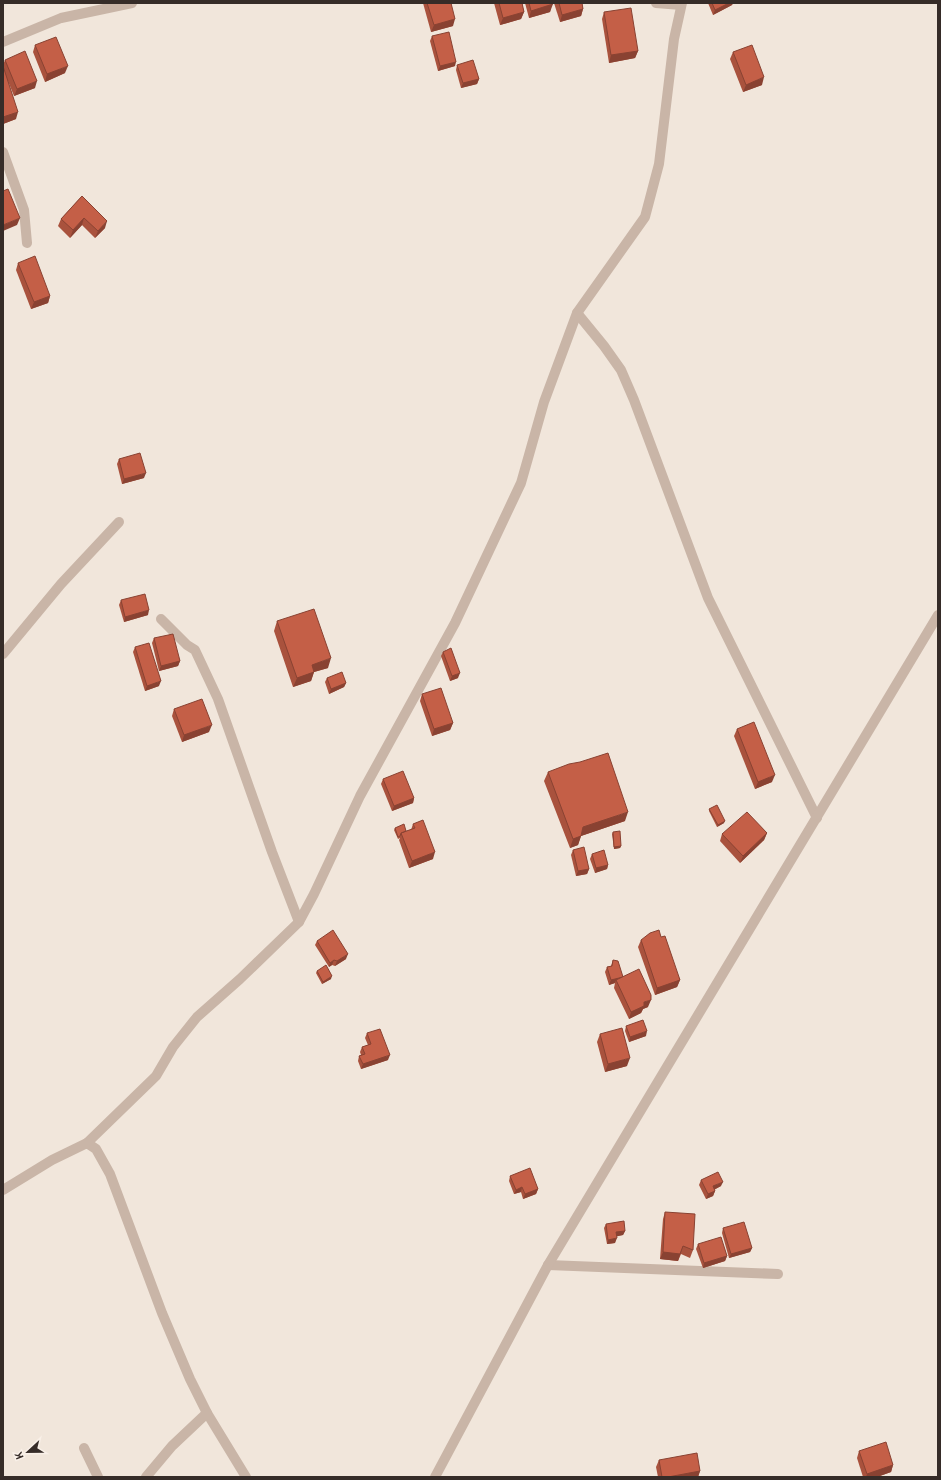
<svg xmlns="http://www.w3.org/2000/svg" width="941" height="1480" viewBox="0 0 941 1480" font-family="'Archivo Narrow',sans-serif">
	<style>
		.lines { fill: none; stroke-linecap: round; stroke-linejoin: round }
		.minor { stroke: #c9b5a7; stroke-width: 10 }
		.wall { fill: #a9523d }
		.shaded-wall { fill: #894232 }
		.building { fill: #c45f47; stroke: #894232 }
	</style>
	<rect width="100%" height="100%" fill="#f1e6db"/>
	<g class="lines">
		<!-- minor -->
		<g class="minor">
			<polyline points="656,3 681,5"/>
			<polyline points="3,42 61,18 132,3"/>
			<polyline points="3,152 24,210 27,243"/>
			<polyline points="577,313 604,346 621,370 634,400 708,598 817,818"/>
			<polyline points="161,619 187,645 195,650 218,699 272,852 299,922"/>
			<polyline points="3,654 61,584 119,522"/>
			<polyline points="87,1143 156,1076 173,1047 197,1017 240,979 299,922 314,894 360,796 455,623 521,483 544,402 577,313 645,217 659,164 674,39 682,3"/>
			<polyline points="3,1190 52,1160 87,1143 96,1149 110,1174 162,1313 190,1379 207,1413 246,1477"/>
			<polyline points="548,1265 778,1274"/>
			<polyline points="84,1448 98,1477"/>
			<polyline points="146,1477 172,1446 207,1413"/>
			<polyline points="435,1477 548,1265 938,615"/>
		</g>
	</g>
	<!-- wall -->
	<g class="wall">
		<polygon points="423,3 451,3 453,26 431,32"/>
		<polygon points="494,3 522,3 524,12 521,19 500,25"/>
		<polygon points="525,3 552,3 550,12 529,18"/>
		<polygon points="554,3 582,3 583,9 581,16 560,22"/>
		<polygon points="708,3 733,3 732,5 713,15"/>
		<polygon points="604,12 638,51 635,58 609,63 602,19"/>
		<polygon points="432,36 455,66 438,71 430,41"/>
		<polygon points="35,45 65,73 45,82 33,52"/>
		<polygon points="733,52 762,85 743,92 730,59"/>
		<polygon points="5,60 35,88 14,96 8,81 16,119 3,124 3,65"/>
		<polygon points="457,65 479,79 477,84 461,88 456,70"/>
		<polygon points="82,196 105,228 95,238 82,225 70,238 58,226 61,219"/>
		<polygon points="18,263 50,296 48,303 31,309 16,270"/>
		<polygon points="119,459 144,478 122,484 117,464"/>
		<polygon points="121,600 148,615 124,622 119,605"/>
		<polygon points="277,621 328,668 314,672 311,681 293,687 274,631"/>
		<polygon points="154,638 180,661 178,666 159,671 152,643"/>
		<polygon points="135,647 159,686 145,691 133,652"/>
		<polygon points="443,652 458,678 450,681 441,656"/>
		<polygon points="327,678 346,683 344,687 329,694 325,682"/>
		<polygon points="422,694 453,723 450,730 432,736 420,701"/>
		<polygon points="174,709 209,732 182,742 172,716"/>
		<polygon points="737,729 772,782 755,789 734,736"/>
		<polygon points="548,772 625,821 581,836 578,845 570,848 544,781"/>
		<polygon points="383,779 414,798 413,803 392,811 381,784"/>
		<polygon points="709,809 724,823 717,827 709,811"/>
		<polygon points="413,824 433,859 409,868 399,840 400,838 398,839 394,830 395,828 406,831 411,830"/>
		<polygon points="613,832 621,846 620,848 614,849 612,834"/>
		<polygon points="767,833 764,840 740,863 720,841 722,834"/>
		<polygon points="573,850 589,869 587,874 576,876 571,855"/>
		<polygon points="592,854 608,865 607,869 595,873 590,859"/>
		<polygon points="661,937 680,980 677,987 655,995 638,947 641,940"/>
		<polygon points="317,941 346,959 335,966 332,965 329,967 315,945"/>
		<polygon points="613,960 623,977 648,1007 643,1009 641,1013 629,1019 614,988 615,983 609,985 605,972 607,967 611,966"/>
		<polygon points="317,971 331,979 322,984 316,973"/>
		<polygon points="626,1026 646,1036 629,1042 625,1031"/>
		<polygon points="367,1033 388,1060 361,1069 358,1061 359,1056 361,1055 360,1052 362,1047 368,1045 365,1038"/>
		<polygon points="600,1034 627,1066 605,1072 597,1042"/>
		<polygon points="510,1176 538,1189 536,1194 523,1199 521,1192 514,1194 509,1181"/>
		<polygon points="701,1180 721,1186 714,1190 715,1191 713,1196 706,1199 699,1185"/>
		<polygon points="665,1212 693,1250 690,1258 681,1254 678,1261 660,1259 663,1219"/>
		<polygon points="606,1224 625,1231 623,1235 616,1236 615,1243 607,1244 604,1228"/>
		<polygon points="723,1228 752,1248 750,1252 729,1258 722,1233"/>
		<polygon points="698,1244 727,1256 725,1261 703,1268 696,1249"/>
		<polygon points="859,1451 893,1465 891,1472 877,1477 863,1477 857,1458"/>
		<polygon points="659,1460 700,1471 698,1477 658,1477 656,1467"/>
	</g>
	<!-- shaded-wall -->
	<g class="shaded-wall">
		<polygon points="729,3 733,3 732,5 713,15 715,10"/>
		<polygon points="553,4 550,12 529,18 531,11"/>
		<polygon points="583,9 581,16 560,22 562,15"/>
		<polygon points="524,12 521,19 500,25 503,18"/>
		<polygon points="455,19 453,26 431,32 434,25"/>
		<polygon points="638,51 635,58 609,63 611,55"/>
		<polygon points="456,62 455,66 438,71 440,66"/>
		<polygon points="68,66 65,73 45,82 47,74"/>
		<polygon points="764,77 762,85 743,92 746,85"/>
		<polygon points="479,79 477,84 461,88 463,83"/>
		<polygon points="37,81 35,88 14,96 17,89"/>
		<polygon points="18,112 16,119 3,124 3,117"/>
		<polygon points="20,218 17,225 3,231 3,225"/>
		<polygon points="84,218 82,225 70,238 73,230"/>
		<polygon points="107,221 105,228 95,238 98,231"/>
		<polygon points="50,296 48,303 31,309 34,302"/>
		<polygon points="146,473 144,478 122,484 124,479"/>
		<polygon points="149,610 148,615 124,622 125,617"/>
		<polygon points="331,658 328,668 314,672 311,681 293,687 297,678 312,665"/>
		<polygon points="180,661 178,666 159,671 161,666"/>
		<polygon points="460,673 458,678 450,681 452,676"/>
		<polygon points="161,681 159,686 145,691 147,686"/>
		<polygon points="346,683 344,687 329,694 331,689"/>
		<polygon points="453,723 450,730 432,736 434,729"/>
		<polygon points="212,725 209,732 182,742 184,735"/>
		<polygon points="775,775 772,782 755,789 758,782"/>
		<polygon points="414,798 413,803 392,811 394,806"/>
		<polygon points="628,812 625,821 581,836 578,845 570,848 573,839 583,827"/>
		<polygon points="725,821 724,823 717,827 718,825"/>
		<polygon points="767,833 764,840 740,863 743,856"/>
		<polygon points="621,846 620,848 614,849 614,847"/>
		<polygon points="435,852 433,859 409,868 412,861"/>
		<polygon points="608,865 607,869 595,873 596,868"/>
		<polygon points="589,869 587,874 576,876 578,871"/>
		<polygon points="348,954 346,959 335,966 337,961"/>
		<polygon points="334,960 332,965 329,967 330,963"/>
		<polygon points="332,976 331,979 322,984 323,982"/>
		<polygon points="623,977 616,980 615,983 609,985 611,980"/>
		<polygon points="680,980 677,987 655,995 657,988"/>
		<polygon points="651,1000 648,1007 643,1009 641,1013 629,1019 631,1012 644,1002"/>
		<polygon points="647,1031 646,1036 629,1042 630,1037"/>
		<polygon points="390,1055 388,1060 361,1069 363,1064"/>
		<polygon points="630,1058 627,1066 605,1072 608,1064"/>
		<polygon points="723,1182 721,1186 711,1191 713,1186"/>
		<polygon points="522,1187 521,1192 514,1194 516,1190"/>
		<polygon points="538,1189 536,1194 523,1199 525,1194"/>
		<polygon points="715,1191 713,1196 706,1199 708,1194"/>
		<polygon points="625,1231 623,1235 614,1237 616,1232"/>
		<polygon points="617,1238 615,1243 607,1244 608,1240"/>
		<polygon points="683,1246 678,1261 660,1259 663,1252"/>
		<polygon points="752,1248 750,1252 729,1258 731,1254"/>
		<polygon points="727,1256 725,1261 703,1268 704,1263"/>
		<polygon points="893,1465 891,1472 877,1477 866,1477 867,1474"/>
		<polygon points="700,1471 698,1477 668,1477"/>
	</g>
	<!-- building -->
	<g class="building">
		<polygon points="427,3 451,3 455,19 434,25"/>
		<polygon points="499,3 522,3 524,12 503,18"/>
		<polygon points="529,3 552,3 553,4 531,11"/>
		<polygon points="559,3 582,3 583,9 562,15"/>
		<polygon points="712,3 729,3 715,10"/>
		<polygon points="631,8 638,51 611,55 604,12"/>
		<polygon points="449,32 456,62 440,66 432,36"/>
		<polygon points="56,37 68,66 47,74 35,45"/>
		<polygon points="752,45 764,77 746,85 733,52"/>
		<polygon points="25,51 37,81 17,89 5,60"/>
		<polygon points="473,60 479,79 463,83 457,65"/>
		<polygon points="3,66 18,112 3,117"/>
		<polygon points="8,189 20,218 3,225 3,191"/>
		<polygon points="82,196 107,221 98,231 84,218 73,230 61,219"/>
		<polygon points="35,256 50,296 34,302 18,263"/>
		<polygon points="140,453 146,473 124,479 119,459"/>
		<polygon points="145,594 149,610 125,617 121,600"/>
		<polygon points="314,609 331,658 312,665 314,672 297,678 277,621"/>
		<polygon points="173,634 180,661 161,666 154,638"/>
		<polygon points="149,643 161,681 147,686 135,647"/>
		<polygon points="451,648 460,673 452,676 443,652"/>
		<polygon points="342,672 346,683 331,689 327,678"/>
		<polygon points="441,688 453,723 434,729 422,694"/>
		<polygon points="202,699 212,725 184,735 174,709"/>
		<polygon points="754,722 775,775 758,782 737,729"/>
		<polygon points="608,753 628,812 583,827 581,836 573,839 548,772 569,764 580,762"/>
		<polygon points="403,771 414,798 394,806 383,779"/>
		<polygon points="717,805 725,821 718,825 709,809"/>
		<polygon points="747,812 767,833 743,856 722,834"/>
		<polygon points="423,820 435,852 412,861 401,833 415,828 413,824"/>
		<polygon points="404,824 406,831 401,833 400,836 398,837 395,828"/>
		<polygon points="620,831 621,846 614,847 613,832"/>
		<polygon points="584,847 589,869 578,871 573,850"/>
		<polygon points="604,850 608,865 596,868 592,854"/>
		<polygon points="333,930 348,954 337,961 334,960 330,963 317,941"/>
		<polygon points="659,930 661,937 665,936 680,980 657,988 641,940 650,933"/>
		<polygon points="613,960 618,961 623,977 611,980 607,967 612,966"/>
		<polygon points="326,965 332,976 323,982 317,971"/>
		<polygon points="639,969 651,995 651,1000 644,1002 644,1006 631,1012 616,980"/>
		<polygon points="643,1020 647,1031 630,1037 626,1026"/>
		<polygon points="622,1028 630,1058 608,1064 600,1034"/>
		<polygon points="380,1029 390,1055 363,1064 359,1056 365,1054 362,1047 371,1044 367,1033"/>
		<polygon points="530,1168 538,1189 525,1194 522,1187 516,1190 510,1176"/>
		<polygon points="718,1172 723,1182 713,1186 715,1191 708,1194 701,1180"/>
		<polygon points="665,1212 695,1214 693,1250 683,1246 680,1254 663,1252"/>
		<polygon points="624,1221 625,1231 616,1232 617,1238 608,1240 606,1224"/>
		<polygon points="744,1222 752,1248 731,1254 723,1228"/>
		<polygon points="721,1237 727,1256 704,1263 698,1244"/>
		<polygon points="886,1442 893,1465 867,1474 859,1451"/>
		<polygon points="697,1453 700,1471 668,1477 662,1477 659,1460"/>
	</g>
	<!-- border -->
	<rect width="941" height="1480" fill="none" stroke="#362c28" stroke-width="8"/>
	<!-- north arrow -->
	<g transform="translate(28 1452) rotate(248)" stroke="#f9f0e8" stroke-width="3" paint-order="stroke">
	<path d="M0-3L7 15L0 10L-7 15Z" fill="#362c28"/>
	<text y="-6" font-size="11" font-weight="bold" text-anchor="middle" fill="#362c28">K</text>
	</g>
</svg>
